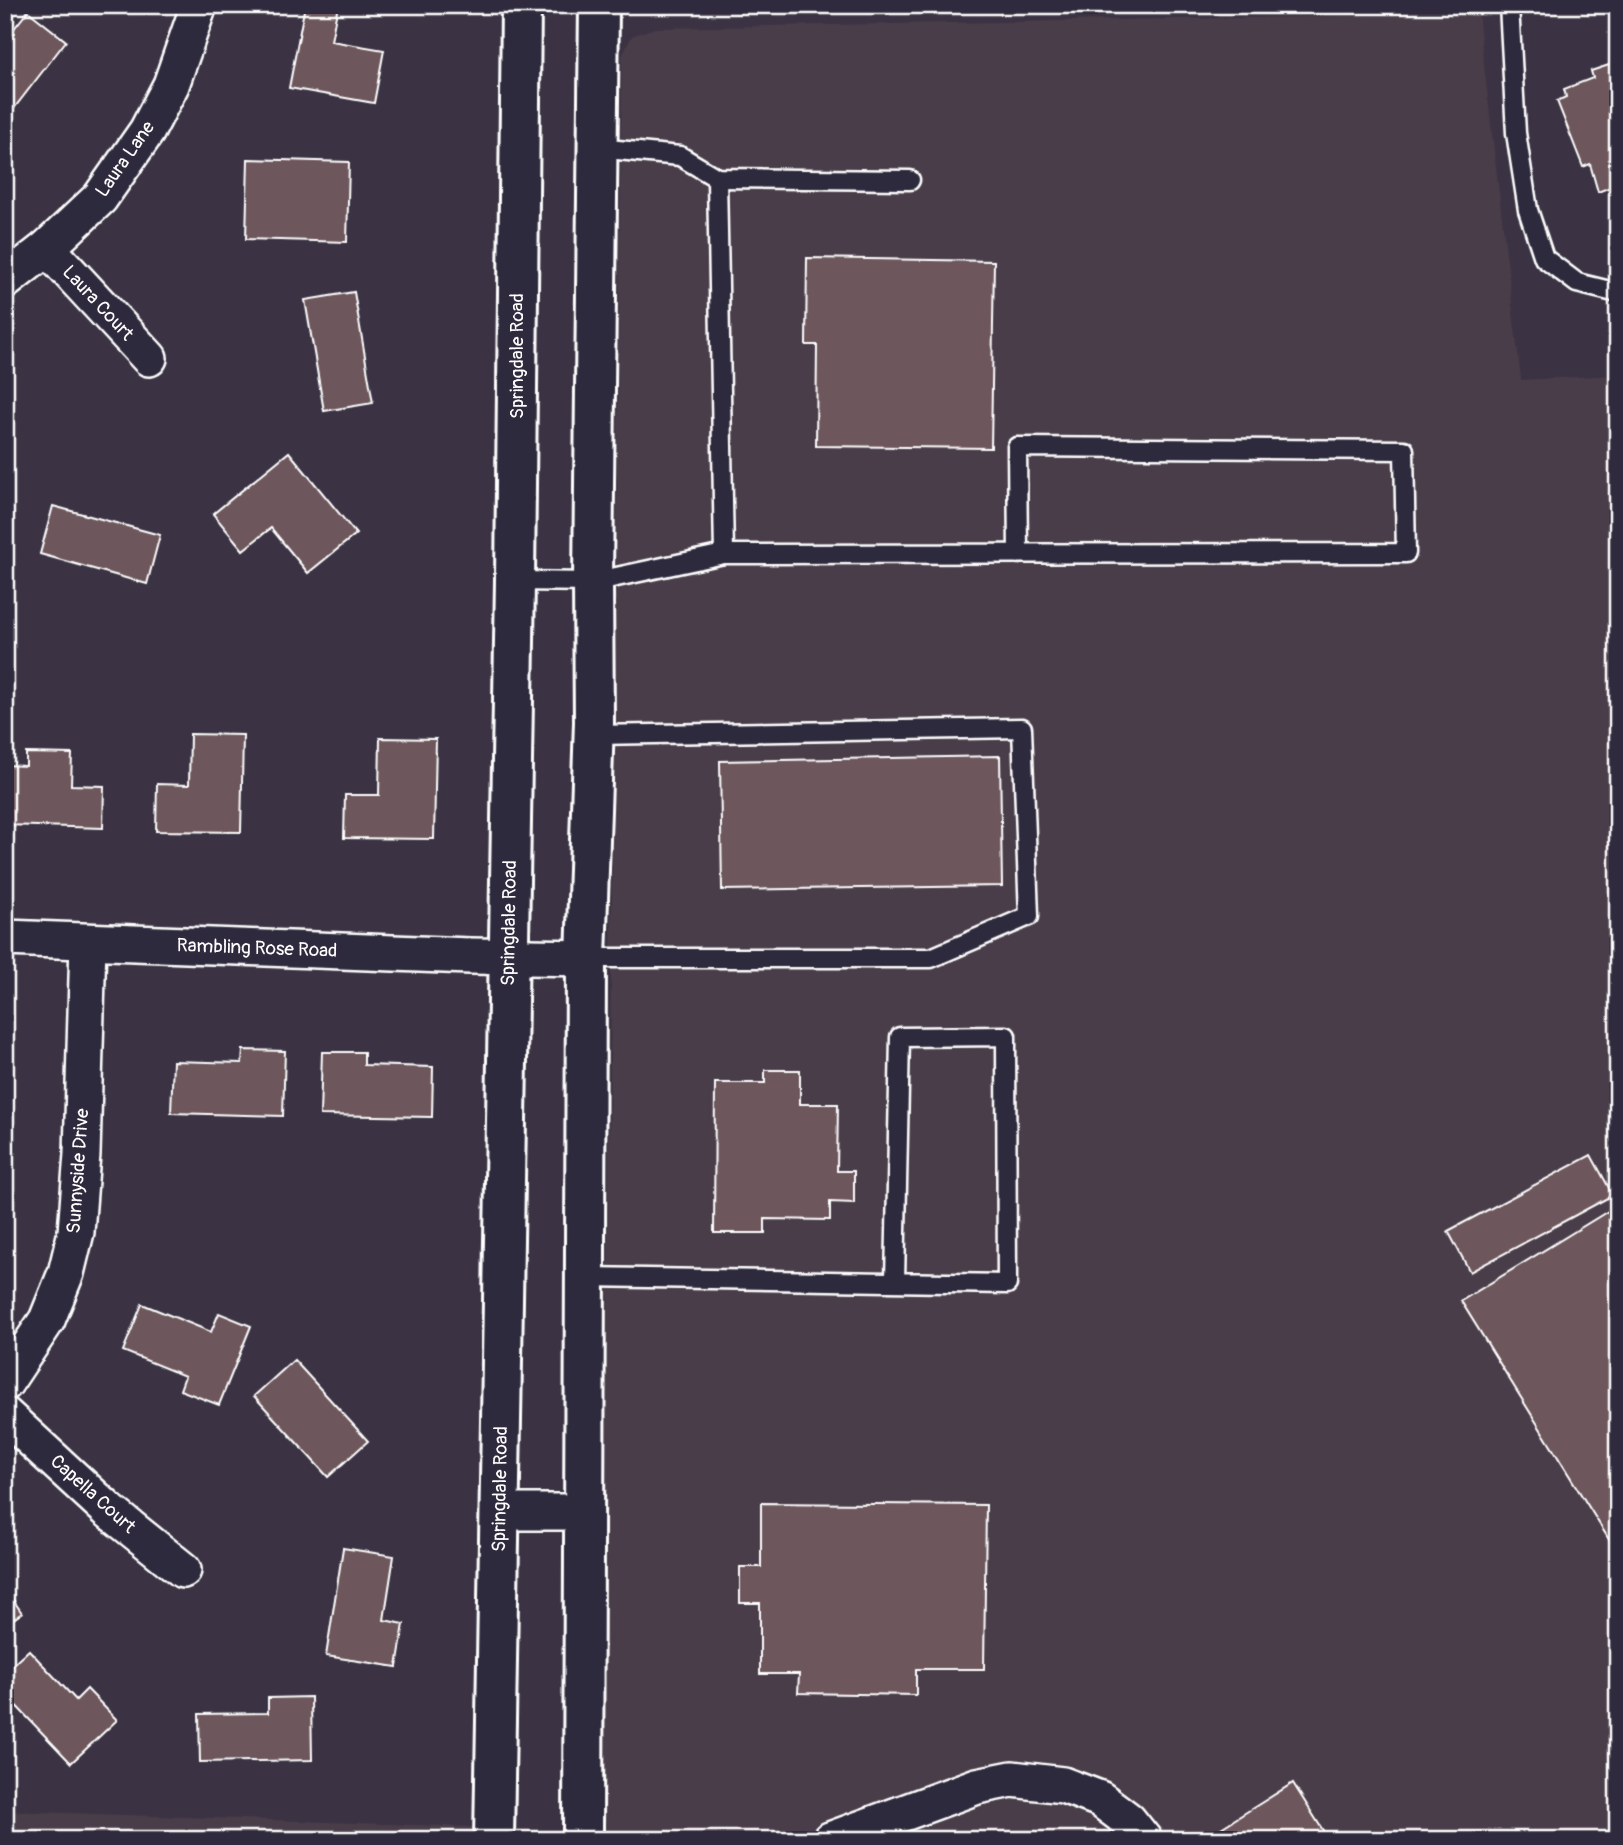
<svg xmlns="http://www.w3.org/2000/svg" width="1623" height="1845" viewBox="0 0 1623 1845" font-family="Pangolin,sans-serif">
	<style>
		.built { fill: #4a3e4a }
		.building { fill: #6d575b; stroke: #fff; stroke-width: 2 }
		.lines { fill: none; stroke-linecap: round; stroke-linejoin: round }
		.lane-casing { stroke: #fff; stroke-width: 23 }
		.street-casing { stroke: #fff; stroke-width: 40 }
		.secondary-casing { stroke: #fff; stroke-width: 44 }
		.lane { stroke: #2f2a3d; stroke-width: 18 }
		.street { stroke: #2f2a3d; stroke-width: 35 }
		.secondary { stroke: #2f2a3d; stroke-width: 38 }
		.labels { text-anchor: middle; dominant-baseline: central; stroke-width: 6; stroke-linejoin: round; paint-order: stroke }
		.street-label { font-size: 19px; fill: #fff; stroke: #2f2a3d }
	</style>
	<rect width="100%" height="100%" fill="#3b3343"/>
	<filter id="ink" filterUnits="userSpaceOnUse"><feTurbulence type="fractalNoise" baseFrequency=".0143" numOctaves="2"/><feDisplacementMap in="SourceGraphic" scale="14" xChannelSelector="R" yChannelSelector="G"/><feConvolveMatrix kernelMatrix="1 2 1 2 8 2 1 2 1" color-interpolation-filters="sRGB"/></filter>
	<g filter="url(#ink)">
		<!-- built -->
		<g class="built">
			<polygon points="1478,14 1521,380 1618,375 1618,1840 599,1840 606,1395 622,56 632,36 655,28"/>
			<polygon points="5,1811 472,1827 471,1840 5,1840"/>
		</g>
		<!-- building -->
		<g class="building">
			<polygon points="305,5 338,5 331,41 384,50 374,103 289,88"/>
			<polygon points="28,11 66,41 5,120 5,40"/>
			<polygon points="1615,63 1618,70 1618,184 1598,192 1590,164 1583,167 1557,101 1566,97 1564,89 1593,78 1591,71"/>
			<polygon points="248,159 349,162 347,242 246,239"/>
			<polygon points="807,258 994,261 991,448 816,446 817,345 806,345"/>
			<polygon points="354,292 373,403 324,411 305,300"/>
			<polygon points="289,452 356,534 308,573 271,528 243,550 213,514"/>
			<polygon points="53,506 160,535 147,584 40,554"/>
			<polygon points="190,734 243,735 241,832 156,831 157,784 189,785"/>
			<polygon points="380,738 436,739 434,839 344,838 345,795 379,795"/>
			<polygon points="26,753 72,754 71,785 104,786 103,828 5,825 5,765 26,766"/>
			<polygon points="1000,756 1002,886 722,890 720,761"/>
			<polygon points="243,1050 285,1051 283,1116 171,1113 173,1061 242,1063"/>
			<polygon points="322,1052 364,1052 364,1065 433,1067 432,1117 320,1115"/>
			<polygon points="765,1070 800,1070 800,1104 838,1104 837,1171 854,1171 854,1203 830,1202 830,1220 765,1219 765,1233 714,1233 715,1083 765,1083"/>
			<polygon points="1591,1155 1613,1195 1470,1272 1448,1231"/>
			<polygon points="1618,1205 1618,1554 1461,1301"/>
			<polygon points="142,1304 211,1332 219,1313 251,1326 219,1405 180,1390 185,1376 123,1351"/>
			<polygon points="294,1360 368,1441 328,1477 254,1396"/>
			<polygon points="761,1503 986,1505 984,1669 916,1669 916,1695 798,1693 799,1674 760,1674 760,1603 740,1603 740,1567 761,1567"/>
			<polygon points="343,1548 394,1556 384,1620 404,1624 397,1667 326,1656"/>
			<polygon points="5,1588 22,1613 5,1625"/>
			<polygon points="29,1650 76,1700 87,1689 117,1720 71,1763 5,1694 5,1672"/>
			<polygon points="311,1697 312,1760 200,1762 199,1714 268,1713 268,1698"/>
			<polygon points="1293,1783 1329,1840 1217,1840 1213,1833"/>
		</g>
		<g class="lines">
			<defs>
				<g id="lane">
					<polyline points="1509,5 1516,133 1528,210 1544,258 1577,283 1618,293"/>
					<polyline points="597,148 680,156 717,178 910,180"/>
					<polyline points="717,178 724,554 1406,553 1404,450 1017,447 1018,554"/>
					<polyline points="515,581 593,582 724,554"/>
					<polyline points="586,958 931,958 1029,916 1022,728 594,735"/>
					<polyline points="585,1277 1007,1284 1006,1036 900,1037 895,1282"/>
				</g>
				<g id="street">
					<polyline points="47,248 149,358"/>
					<polyline points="5,281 47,248 100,198 147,131 171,85 199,5"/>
					<polyline points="5,938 470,956 586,958"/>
					<polyline points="5,1383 47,1320 66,1273 76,1232 82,1154 88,942"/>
					<polyline points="5,1415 107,1509 183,1570"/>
					<polyline points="500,1512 585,1512"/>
					<polyline points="830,1840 977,1786 1012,1779 1063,1785 1100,1799 1128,1820 1144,1840"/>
				</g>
				<g id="secondary">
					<polyline points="494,1840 515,581 521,5"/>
					<polyline points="583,1840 586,958 594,722 593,582 599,5"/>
				</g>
			</defs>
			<!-- lane casing -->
			<use href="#lane" class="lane-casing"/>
			<!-- street casing -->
			<use href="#street" class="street-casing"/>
			<!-- secondary casing -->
			<use href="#secondary" class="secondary-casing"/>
			<!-- lane -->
			<use href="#lane" class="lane"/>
			<!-- street -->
			<use href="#street" class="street"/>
			<!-- secondary -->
			<use href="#secondary" class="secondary"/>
		</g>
	</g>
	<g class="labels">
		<!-- street labels -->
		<g class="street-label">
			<text transform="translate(125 159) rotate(-55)">Laura Lane</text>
			<text transform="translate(98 303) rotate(47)">Laura Court</text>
			<text transform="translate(517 356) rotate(-90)">Springdale Road</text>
			<text transform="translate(509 923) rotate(-89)">Springdale Road</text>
			<text transform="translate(257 948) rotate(2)">Rambling Rose Road</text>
			<text transform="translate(78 1171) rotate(-86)">Sunnyside Drive</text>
			<text transform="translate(500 1489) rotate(-89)">Springdale Road</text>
			<text transform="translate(93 1494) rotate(42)">Capella Court</text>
		</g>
	</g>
	<!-- margin -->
	<rect width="1623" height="1845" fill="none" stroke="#2f2a3d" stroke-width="28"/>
	<rect x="14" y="14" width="1595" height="1817" fill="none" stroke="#fff" stroke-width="2.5" filter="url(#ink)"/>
</svg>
